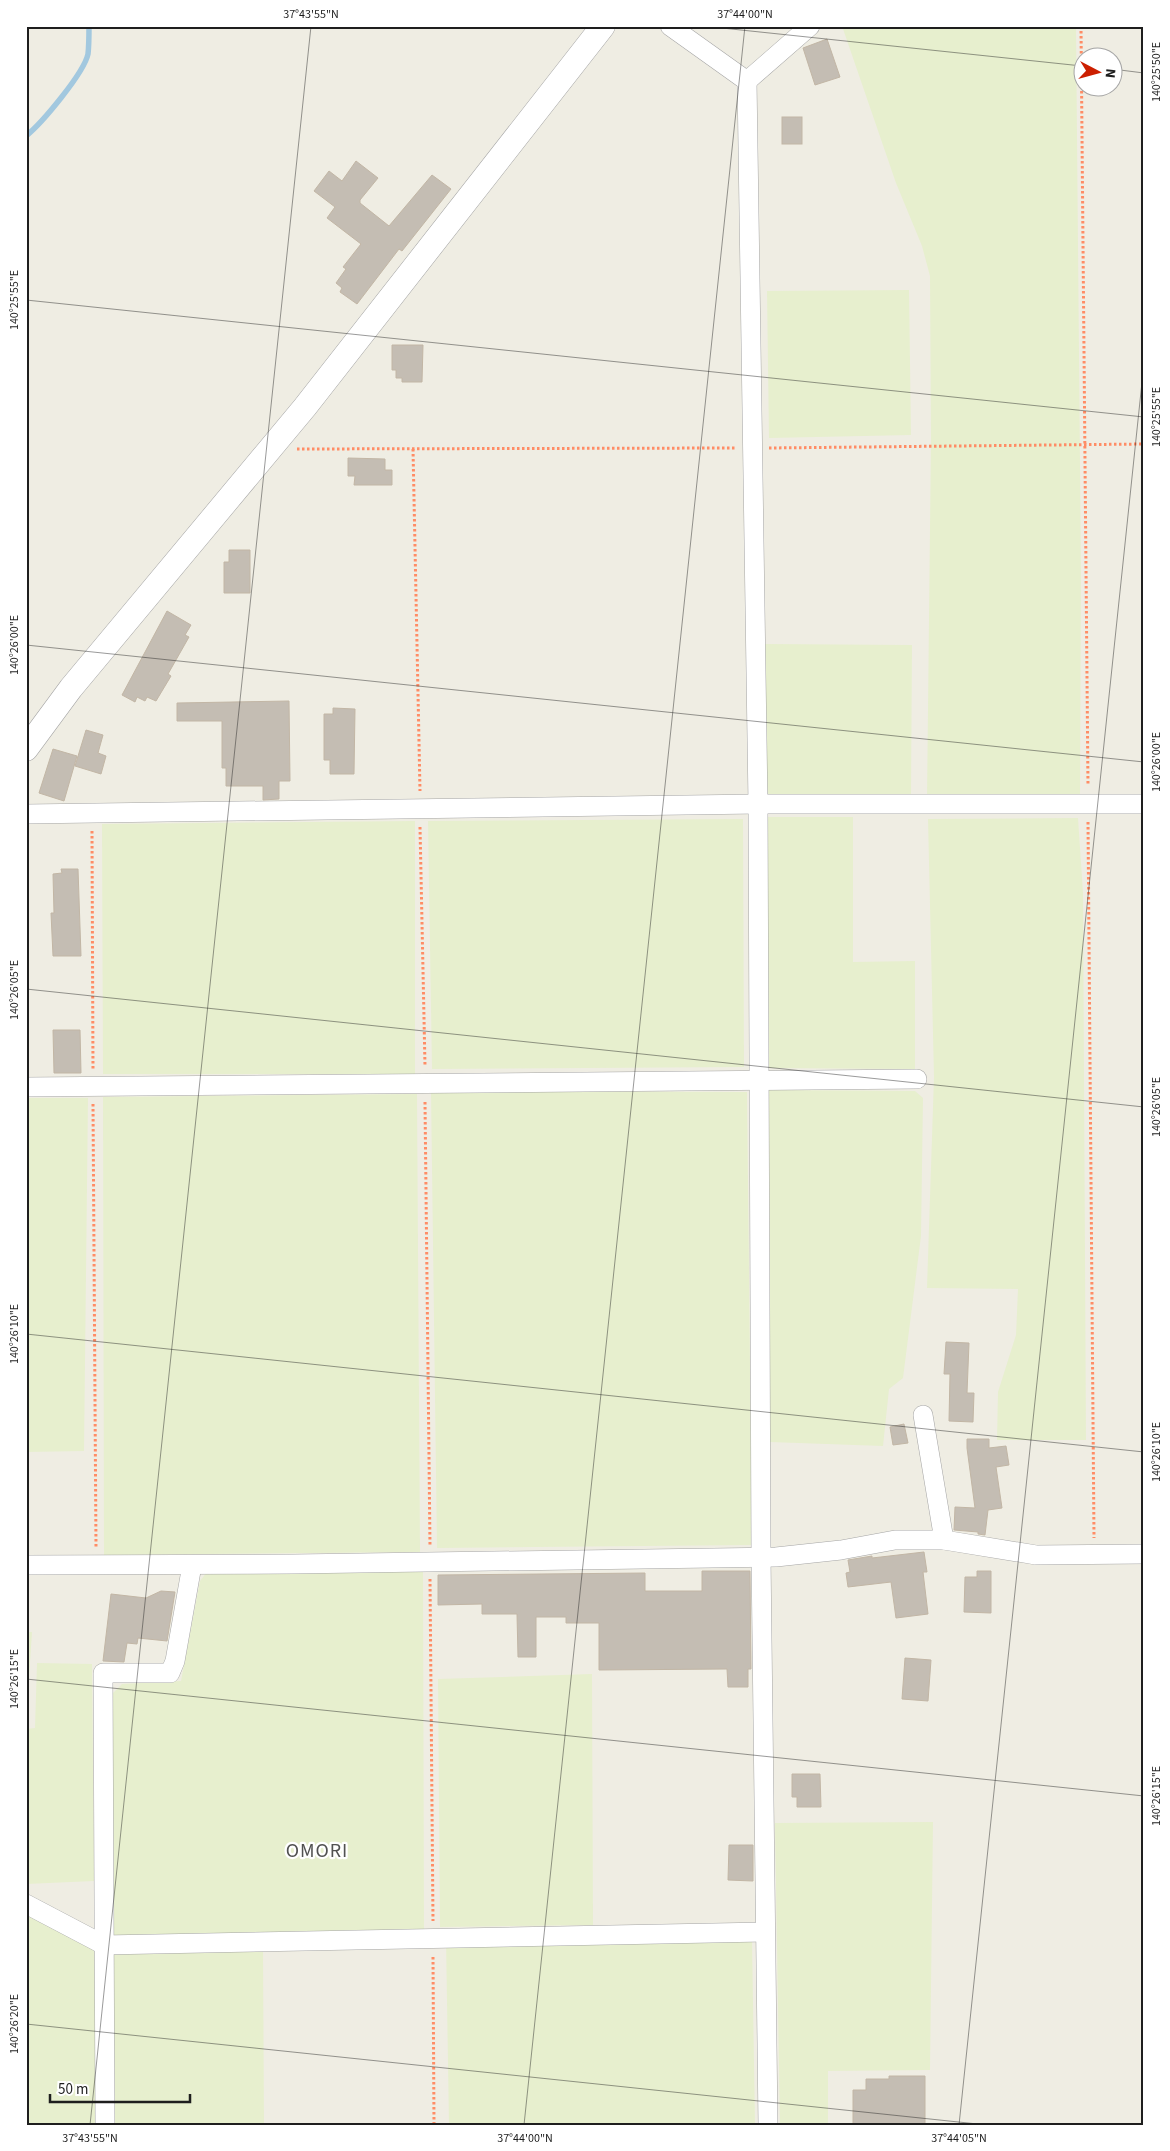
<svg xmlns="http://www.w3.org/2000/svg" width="1170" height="2151" viewBox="0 0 1170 2151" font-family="'Source Sans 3',sans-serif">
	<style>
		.farmland { fill: #e7efce }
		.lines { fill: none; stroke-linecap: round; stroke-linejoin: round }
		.stream { stroke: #a2c8df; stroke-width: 5.5 }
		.building { fill: #c4bdb3; stroke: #c2b6a5 }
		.minor-casing { stroke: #a5a5a5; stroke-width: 20 }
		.tertiary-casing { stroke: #a5a5a5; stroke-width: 25 }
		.path { stroke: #ff8c65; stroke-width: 3; stroke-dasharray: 2.5 2.5; stroke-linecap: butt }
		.minor { stroke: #fff; stroke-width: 19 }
		.tertiary { stroke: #fff; stroke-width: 24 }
		.ticks { fill: none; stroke: #1e1e1e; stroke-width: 1; stroke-opacity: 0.45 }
		.labels { text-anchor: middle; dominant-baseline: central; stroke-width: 4.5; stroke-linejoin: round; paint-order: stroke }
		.quarter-label { font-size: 20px; letter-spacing: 1px; fill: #515151; stroke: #fff }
		.neatline { fill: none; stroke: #1e1e1e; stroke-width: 2 }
		.ticks-label { font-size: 12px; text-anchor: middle; fill: #1e1e1e }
	</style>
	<rect width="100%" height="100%" fill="#efede3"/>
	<!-- farmland -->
	<g class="farmland">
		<polygon points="842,26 1076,26 1081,574 1080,796 927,799 931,439 930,276 922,246 896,183"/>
		<polygon points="909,290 911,435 769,438 767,291"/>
		<polygon points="765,644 912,645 911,797 774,799 765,791"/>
		<polygon points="766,817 853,817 853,962 915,961 915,1069 766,1068"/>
		<polygon points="1078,818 1083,893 1086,1440 997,1440 998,1392 1016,1335 1018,1289 927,1288 934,1077 928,819"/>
		<polygon points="743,819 744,1067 432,1069 428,821"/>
		<polygon points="415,821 415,1074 103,1074 102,824"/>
		<polygon points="769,1090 915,1091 923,1098 921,1236 903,1378 889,1389 883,1446 770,1442"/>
		<polygon points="431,1091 747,1092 752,1545 437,1548"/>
		<polygon points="417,1094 420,1552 104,1555 103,1097"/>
		<polygon points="26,1098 88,1098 84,1451 26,1452"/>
		<polygon points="423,1568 424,1933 113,1940 112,1694 122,1684 181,1681 200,1581 207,1572"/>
		<polygon points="26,1632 32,1632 26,1723"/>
		<polygon points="37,1663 92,1664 94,1881 26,1884 26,1729 35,1728"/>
		<polygon points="592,1674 593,1925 440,1927 438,1679"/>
		<polygon points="933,1822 930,2070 828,2071 828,2125 780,2125 775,1823"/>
		<polygon points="26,1912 95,1947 95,2125 26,2125"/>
		<polygon points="446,1938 752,1941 755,2125 449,2125"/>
		<polygon points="263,1947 264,2125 115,2125 113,1949"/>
	</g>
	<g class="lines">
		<!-- stream -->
		<path class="stream" d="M26,136C42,123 84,73 88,54C89,45 89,35 89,26"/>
	</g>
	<!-- building -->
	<g class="building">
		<polygon points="827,39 840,77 815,85 803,48"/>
		<rect x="782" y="117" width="20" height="27"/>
		<polygon points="356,161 378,178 360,200 360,203 389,226 432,175 451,189 402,251 399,249 357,304 340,292 342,288 336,283 346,269 343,267 361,244 327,218 335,207 314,191 329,171 342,181"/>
		<polygon points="392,345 423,345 422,382 402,382 402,378 396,378 396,370 392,370"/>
		<polygon points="348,458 385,459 385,470 392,470 392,485 354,485 355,476 348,476"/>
		<polygon points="229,550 250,550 250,593 224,593 224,562 229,562"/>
		<polygon points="167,611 191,625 185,635 189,637 168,674 171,676 156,701 147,697 145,701 137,697 135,702 122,695"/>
		<polygon points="289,701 290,781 279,781 279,799 263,800 263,786 226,786 226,768 222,768 222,721 177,721 177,703"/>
		<polygon points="333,708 355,709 354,774 330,774 330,760 324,760 324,714 333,714"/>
		<polygon points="86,730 103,735 98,753 106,756 101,774 75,766"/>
		<polygon points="53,749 77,756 64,801 39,793"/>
		<polygon points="61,869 78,869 81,956 53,956 51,913 54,913 53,874 62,873"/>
		<polygon points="53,1030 80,1030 81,1073 54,1073"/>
		<polygon points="946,1342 969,1343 967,1393 974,1393 973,1422 949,1421 950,1374 944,1374"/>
		<polygon points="904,1424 908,1443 893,1445 890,1427"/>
		<polygon points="967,1439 989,1439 989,1448 1006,1446 1009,1465 996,1467 1002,1508 988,1510 985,1535 978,1534 978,1532 954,1530 955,1507 975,1508 967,1448"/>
		<polygon points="924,1552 927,1572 923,1572 928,1614 896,1618 891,1582 848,1587 846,1573 850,1572 848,1560 872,1556 872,1558"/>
		<polygon points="702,1571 750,1571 751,1669 748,1669 748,1687 728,1687 727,1669 599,1670 599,1623 566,1623 566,1617 536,1617 536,1657 518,1657 517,1614 482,1614 482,1604 438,1605 438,1575 645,1573 645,1591 702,1591"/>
		<polygon points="977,1571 991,1571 991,1613 964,1612 965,1577 977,1577"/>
		<polygon points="161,1591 175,1592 167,1641 138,1638 137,1644 127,1643 124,1662 103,1661 111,1594 146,1598"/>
		<polygon points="905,1658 931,1660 928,1701 902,1699"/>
		<polygon points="792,1774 820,1774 821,1807 797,1807 797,1797 792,1797"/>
		<polygon points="729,1845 753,1845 753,1881 728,1880"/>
		<polygon points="889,2076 925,2076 925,2125 853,2125 853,2090 866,2090 866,2079 889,2079"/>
	</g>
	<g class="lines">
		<defs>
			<g id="minor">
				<polyline points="670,26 747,81 810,26"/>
				<polyline points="747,81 758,804 761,1557 768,2125"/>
				<polyline points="26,814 758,804 1144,804"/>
				<polyline points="26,1087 917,1079"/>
				<polyline points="923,1415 944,1540"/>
				<polyline points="26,1565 294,1564 776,1557 841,1550 895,1540 944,1540 1036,1555 1144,1554"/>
				<polyline points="26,1904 104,1945 765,1932"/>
				<polyline points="105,2125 103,1673 170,1673 175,1661 192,1565"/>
			</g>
			<polyline id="tertiary" points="26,749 71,688 305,407 603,26"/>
		</defs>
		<!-- minor casing -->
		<use href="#minor" class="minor-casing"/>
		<!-- tertiary casing -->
		<use href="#tertiary" class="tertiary-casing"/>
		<!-- path -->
		<g class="path">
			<polyline points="1081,26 1088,786"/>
			<polyline points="769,448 1144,444"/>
			<polyline points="297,449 736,448"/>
			<polyline points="413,449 420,791"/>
			<polyline points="1088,822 1094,1538"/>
			<polyline points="420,827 425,1066"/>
			<polyline points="92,831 93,1070"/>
			<polyline points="425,1102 430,1546"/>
			<polyline points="93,1104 96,1548"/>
			<polyline points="430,1579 433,1921"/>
			<polyline points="433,1957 434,2125"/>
		</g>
		<!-- minor -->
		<use href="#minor" class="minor"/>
		<!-- tertiary -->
		<use href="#tertiary" class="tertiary"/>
	</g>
	<!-- ticks -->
	<path class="ticks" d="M703,26L1082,66M1112,69L1144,73M26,300L1144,417M26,645L1144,762M26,989L1144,1107M26,1334L1144,1452M26,1679L1144,1796M26,2024L987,2125M90,2125L311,26M524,2125L745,26M959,2125L1144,363"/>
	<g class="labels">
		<!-- quarter labels -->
		<g class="quarter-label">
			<text x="317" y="1851">OMORI</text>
		</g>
	</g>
	<!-- border -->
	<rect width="1170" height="2151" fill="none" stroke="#ffffff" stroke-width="55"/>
	<!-- north arrow -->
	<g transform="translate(1098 72) rotate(96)"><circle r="24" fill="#ffffff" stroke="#a5a5a5"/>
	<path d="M0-4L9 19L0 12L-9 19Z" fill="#cc1f00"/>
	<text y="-8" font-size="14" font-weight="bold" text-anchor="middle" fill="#1e1e1e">N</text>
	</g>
	<!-- scale -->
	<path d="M50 2094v8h140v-8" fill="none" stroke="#1e1e1e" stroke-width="2.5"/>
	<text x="58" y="2094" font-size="15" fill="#1e1e1e" stroke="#ffffff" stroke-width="4" paint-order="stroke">50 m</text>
	<rect x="28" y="28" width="1114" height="2096" class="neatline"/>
	<g class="ticks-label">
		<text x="311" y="18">37°43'55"N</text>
		<text x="745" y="18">37°44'00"N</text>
		<text transform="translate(1156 72) rotate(-90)" y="4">140°25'50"E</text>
		<text transform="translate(14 300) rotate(-90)" y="4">140°25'55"E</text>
		<text transform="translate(1156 417) rotate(-90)" y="4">140°25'55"E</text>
		<text transform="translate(14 645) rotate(-90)" y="4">140°26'00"E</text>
		<text transform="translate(1156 762) rotate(-90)" y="4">140°26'00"E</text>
		<text transform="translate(14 990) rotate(-90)" y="4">140°26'05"E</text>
		<text transform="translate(1156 1107) rotate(-90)" y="4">140°26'05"E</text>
		<text transform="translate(14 1334) rotate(-90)" y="4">140°26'10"E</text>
		<text transform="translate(1156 1452) rotate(-90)" y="4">140°26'10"E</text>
		<text transform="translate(14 1679) rotate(-90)" y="4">140°26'15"E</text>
		<text transform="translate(1156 1796) rotate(-90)" y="4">140°26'15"E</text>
		<text transform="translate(14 2024) rotate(-90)" y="4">140°26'20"E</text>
		<text x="90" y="2142">37°43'55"N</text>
		<text x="525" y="2142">37°44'00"N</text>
		<text x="959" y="2142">37°44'05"N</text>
	</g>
</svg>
